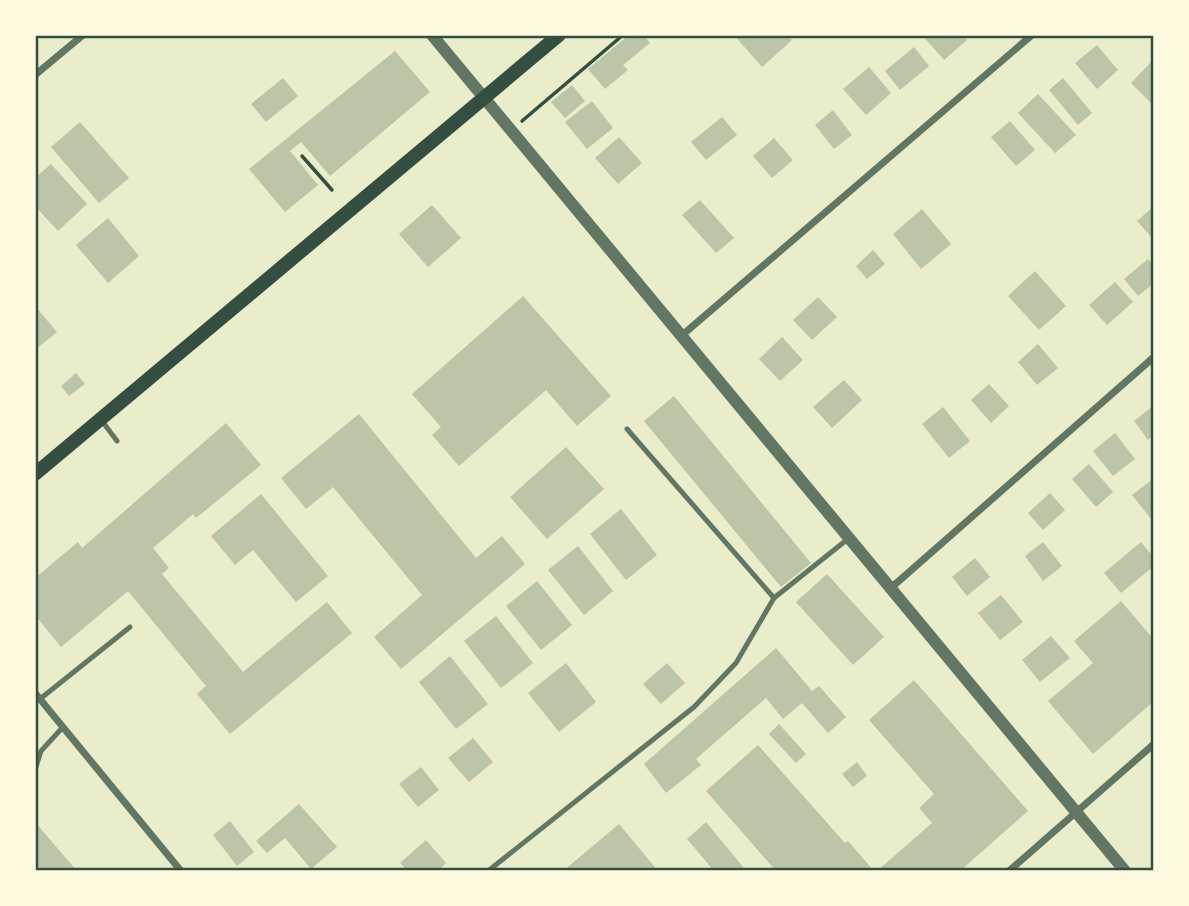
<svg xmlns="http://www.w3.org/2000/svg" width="1189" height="906" viewBox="0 0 1189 906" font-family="'Times New Roman',serif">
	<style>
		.building { fill: #bcc5a7 }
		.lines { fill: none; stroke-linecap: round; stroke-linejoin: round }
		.path { stroke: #344e41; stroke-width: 3.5 }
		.service { stroke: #617663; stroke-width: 5 }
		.minor { stroke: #617663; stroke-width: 7 }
		.tertiary { stroke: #617663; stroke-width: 12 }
		.secondary { stroke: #344e41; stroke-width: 14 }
		.neatline { fill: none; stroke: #344e41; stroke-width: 2.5 }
	</style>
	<rect width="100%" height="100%" fill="#e9edc9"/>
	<!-- building -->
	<g class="building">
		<polygon points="629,35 644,35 650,43 623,65 628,70 605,89 588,69"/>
		<polygon points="734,35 787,35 792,40 762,67"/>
		<polygon points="922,35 963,35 967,40 944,60"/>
		<polygon points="1097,45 1118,70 1097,89 1075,63"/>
		<polygon points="914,47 929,66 900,90 885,71"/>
		<polygon points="395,51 430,92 330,176 301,142 290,151 318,185 285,212 249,169"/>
		<polygon points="1154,59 1154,106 1131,83"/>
		<polygon points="869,67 891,93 866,115 843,89"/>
		<polygon points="283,78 298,96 266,122 251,104"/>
		<polygon points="1063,78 1092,113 1078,125 1049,90"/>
		<polygon points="572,85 585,101 565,118 551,102"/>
		<polygon points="1038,94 1076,135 1055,153 1018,113"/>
		<polygon points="592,101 613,128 587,149 565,122"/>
		<polygon points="833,110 852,135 834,149 815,125"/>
		<polygon points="722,117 737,135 706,160 691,142"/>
		<polygon points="1010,121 1035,150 1016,166 991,137"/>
		<polygon points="80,122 129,178 99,203 51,147"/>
		<polygon points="619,137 642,163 618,184 595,158"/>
		<polygon points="774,138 793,160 772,178 753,156"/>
		<polygon points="51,164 87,204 58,231 35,206 35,178"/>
		<polygon points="700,200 734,238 716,253 682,215"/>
		<polygon points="432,205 461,238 428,267 399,234"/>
		<polygon points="1154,206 1154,240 1137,221"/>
		<polygon points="922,209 951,244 921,269 893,234"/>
		<polygon points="108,218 139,256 108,283 76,245"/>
		<polygon points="873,250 885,264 867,279 856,266"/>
		<polygon points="1148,259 1154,266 1154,283 1138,296 1124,279"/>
		<polygon points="1035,271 1066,306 1039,330 1008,296"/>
		<polygon points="1115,282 1133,302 1107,325 1089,305"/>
		<polygon points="523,296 611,396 577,426 546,390 459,466 432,435 441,427 412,394"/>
		<polygon points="818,297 837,317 812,340 793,320"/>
		<polygon points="35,306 57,332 35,350"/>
		<polygon points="782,337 803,360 780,381 759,359"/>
		<polygon points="1038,344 1058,368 1037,385 1018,362"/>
		<polygon points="76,373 85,384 69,396 61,386"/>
		<polygon points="844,380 862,400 832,428 813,407"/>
		<polygon points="989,384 1009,406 991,423 971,400"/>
		<polygon points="674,396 811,563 781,587 644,421"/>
		<polygon points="1154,405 1154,435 1148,440 1134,421"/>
		<polygon points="943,407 970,441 949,458 922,424"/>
		<polygon points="359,414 476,558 502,536 525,564 401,669 374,637 422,595 333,487 306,509 281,478"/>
		<polygon points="226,423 261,465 196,518 193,514 153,548 169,568 162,574 243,672 327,602 352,633 230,734 197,694 206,686 128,591 61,647 35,615 35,578 78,542 82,548"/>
		<polygon points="1115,433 1135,459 1113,476 1093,451"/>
		<polygon points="566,447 604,489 547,539 510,497"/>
		<polygon points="1089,464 1113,492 1096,507 1072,479"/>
		<polygon points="1154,478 1154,516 1151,519 1132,495"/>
		<polygon points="1050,493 1065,510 1043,530 1028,513"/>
		<polygon points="261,494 328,576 296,602 253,550 235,565 211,536"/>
		<polygon points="621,509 657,555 626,580 590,534"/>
		<polygon points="1043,542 1062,566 1043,581 1025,556"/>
		<polygon points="1141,542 1154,558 1154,566 1121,593 1104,573"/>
		<polygon points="578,546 613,591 584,615 548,570"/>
		<polygon points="975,558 990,577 967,596 952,577"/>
		<polygon points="827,574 884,637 853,665 796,602"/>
		<polygon points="537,581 572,625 541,650 506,606"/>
		<polygon points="1001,595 1023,622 1000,640 978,613"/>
		<polygon points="1121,601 1154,640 1154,701 1093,754 1048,701 1093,663 1074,641"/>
		<polygon points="496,616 533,663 501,688 464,641"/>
		<polygon points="1051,636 1070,658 1040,682 1022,660"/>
		<polygon points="776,648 812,691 819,686 846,717 828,733 802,703 783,719 766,698 696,759 701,765 666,793 644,764"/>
		<polygon points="450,656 488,704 456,729 419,682"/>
		<polygon points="566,663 596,702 559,732 528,693"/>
		<polygon points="667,663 685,683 661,704 643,684"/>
		<polygon points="914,680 1028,811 960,871 877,871 932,823 919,808 934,794 869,720"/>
		<polygon points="779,724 806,754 796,763 769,734"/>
		<polygon points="473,738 493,762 469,782 448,758"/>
		<polygon points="758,745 845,843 848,841 874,871 776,871 706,791"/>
		<polygon points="857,762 867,776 853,787 842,774"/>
		<polygon points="421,767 439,790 418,807 399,784"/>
		<polygon points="299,804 337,847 311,869 285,838 267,853 256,841"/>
		<polygon points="230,821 254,852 237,866 213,835"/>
		<polygon points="35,822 77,871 35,871"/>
		<polygon points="706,822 744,868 740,871 714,871 687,839"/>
		<polygon points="619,824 658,871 563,871"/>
		<polygon points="426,840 446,863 438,871 408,871 400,863"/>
	</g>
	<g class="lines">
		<!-- path -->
		<g class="path">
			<polyline points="522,121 623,35"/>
			<polyline points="302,156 332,190"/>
		</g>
		<!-- service -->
		<g class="service">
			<polyline points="102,421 117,441"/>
			<polyline points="627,429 774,598"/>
			<polyline points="40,699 130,627"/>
			<polyline points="35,770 41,751 63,727"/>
			<polyline points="488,871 694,707 736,663 774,598 849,538"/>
		</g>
		<!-- minor -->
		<g class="minor">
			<polyline points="35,75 83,35"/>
			<polyline points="680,337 1032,35"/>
			<polyline points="892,587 1154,357"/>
			<polyline points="35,693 181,871"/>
			<polyline points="1009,871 1154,744"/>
		</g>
		<!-- tertiary -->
		<polyline class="tertiary" points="432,35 1125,871"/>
		<!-- secondary -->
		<polyline class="secondary" points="35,474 559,35"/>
	</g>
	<!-- border -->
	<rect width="1189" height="906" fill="none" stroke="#fefae0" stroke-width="74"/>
	<rect x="37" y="37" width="1115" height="832" class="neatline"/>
</svg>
